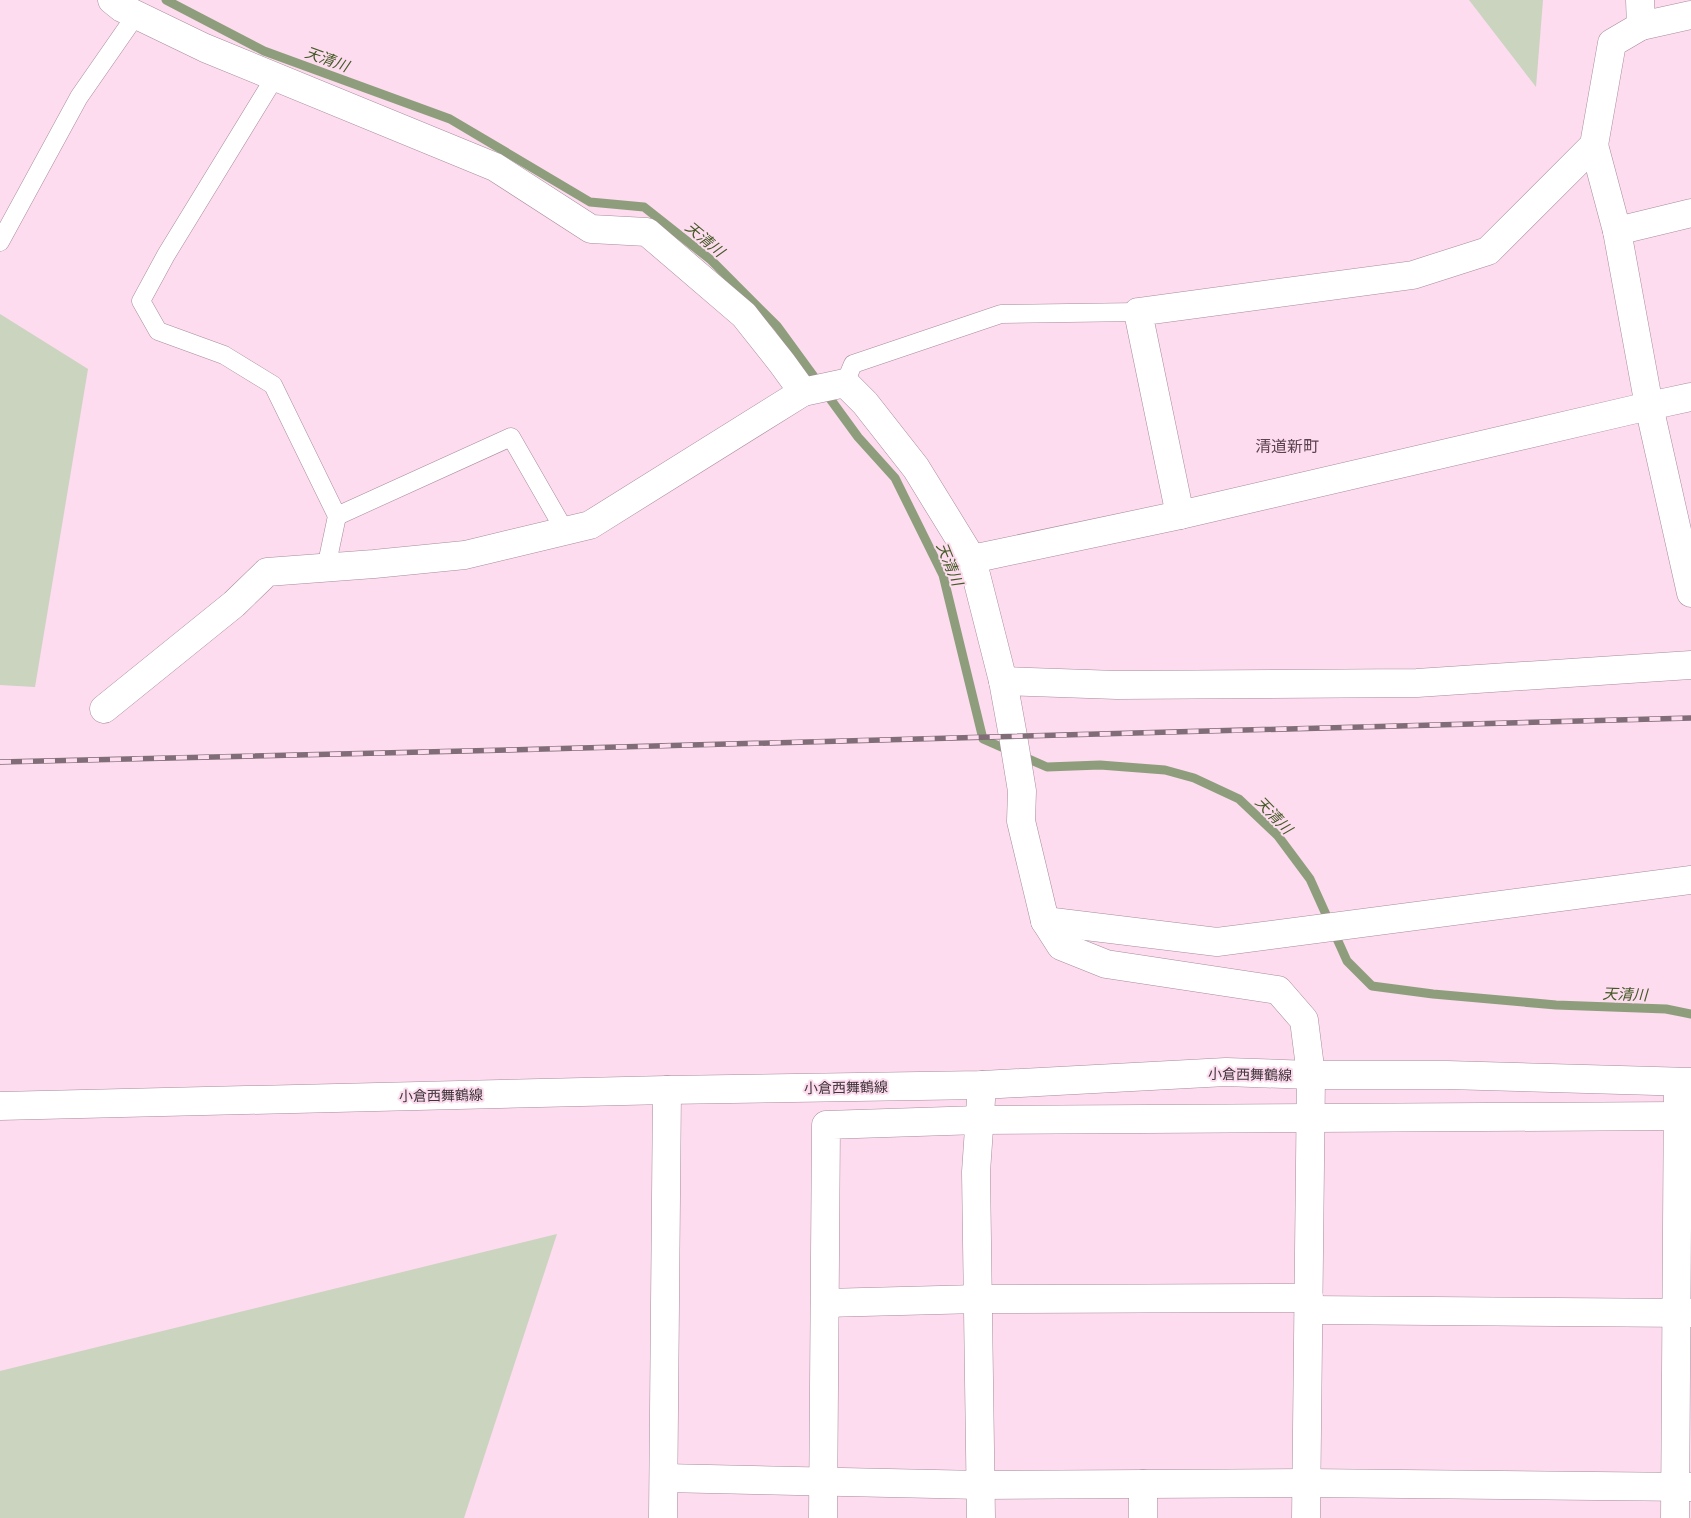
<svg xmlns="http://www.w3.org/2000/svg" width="1691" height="1518" viewBox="0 0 1691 1518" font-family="Manrope,'Noto Sans JP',sans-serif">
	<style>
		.green { fill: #cad4bf }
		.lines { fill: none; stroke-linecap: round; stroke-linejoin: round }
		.stream { stroke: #8e9e7c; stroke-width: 9 }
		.service-casing { stroke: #a88b9b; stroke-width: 19 }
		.minor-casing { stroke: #a88b9b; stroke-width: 29 }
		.primary-casing { stroke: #a88b9b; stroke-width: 29 }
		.service { stroke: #fff; stroke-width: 18 }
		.minor { stroke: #fff; stroke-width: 28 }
		.primary { stroke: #fff; stroke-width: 28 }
		.rail-casing { stroke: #806d77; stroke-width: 5.5 }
		.rail { stroke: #fcdcee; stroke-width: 4; stroke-dasharray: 11; stroke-linecap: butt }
		.labels { text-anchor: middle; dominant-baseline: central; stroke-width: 4; stroke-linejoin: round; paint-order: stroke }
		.street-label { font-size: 14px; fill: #40343a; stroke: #fcdcee }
		.water-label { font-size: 15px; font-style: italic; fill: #445925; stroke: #fcdcee }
		.quarter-label { font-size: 16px; fill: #5c4251; stroke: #fcdcee }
	</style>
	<rect width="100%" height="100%" fill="#fcdcee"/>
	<!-- green -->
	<g class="green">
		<polygon points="1469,0 1543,0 1536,87"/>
		<polygon points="0,314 88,369 35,687 0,685"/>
		<polygon points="557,1234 464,1518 0,1518 0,1371"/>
	</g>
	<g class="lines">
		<!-- stream -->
		<polyline class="stream" points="166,0 264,51 450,119 590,202 644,207 711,260 777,326 858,437 895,478 943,575 983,739 1047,767 1100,765 1165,770 1194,778 1239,799 1278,836 1310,879 1347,961 1372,986 1433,994 1556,1005 1666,1009 1691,1014"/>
		<defs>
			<g id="service">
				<polyline points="275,77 166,255 141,301 158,331 224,355 273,385 337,516 326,568"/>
				<polyline points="0,242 79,97 136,15"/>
				<polyline points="845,383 853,364 1001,314 1138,312"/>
				<polyline points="337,516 511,437 565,531"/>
			</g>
			<g id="minor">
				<polyline points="112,0 122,8 205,48 495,167 591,229 647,232 744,315 782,363 803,392 845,383 865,403 916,468 972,559 1003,681 1013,736 1022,791 1021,821 1045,921 1061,946 1106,964 1278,990 1304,1020 1311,1075 1306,1518"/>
				<polyline points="1641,26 1691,15"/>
				<polyline points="1594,145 1617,231 1649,406 1691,593"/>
				<polyline points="1617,231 1691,213"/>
				<polyline points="1180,515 1138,312 1413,275 1488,251 1594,145 1612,43 1641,26 1640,0"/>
				<polyline points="972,559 1180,515 1649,406 1691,397"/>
				<polyline points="1003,681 1117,685 1417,683 1691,665"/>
				<polyline points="104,709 234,604 267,572 374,564 465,555 590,525 803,392"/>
				<polyline points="1045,921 1217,942 1691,880"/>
				<polyline points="825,1303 978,1299 1309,1298"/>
				<polyline points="1309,1310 1691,1313"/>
				<polyline points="664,1478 981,1485 1306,1483 1691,1487"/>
				<polyline points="1143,1484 1143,1518"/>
				<polyline points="663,1518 667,1090"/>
				<polyline points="823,1518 826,1125 979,1120 1678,1116"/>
				<polyline points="981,1518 976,1172 982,1085"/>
				<polyline points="1675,1518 1678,1082"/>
			</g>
			<polyline id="primary" points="0,1106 667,1090 982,1085 1226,1072 1311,1075 1447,1075 1691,1082"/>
		</defs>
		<!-- service casing -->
		<use href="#service" class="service-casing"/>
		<!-- minor casing -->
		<use href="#minor" class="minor-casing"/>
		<!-- primary casing -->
		<use href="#primary" class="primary-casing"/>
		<!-- service -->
		<use href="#service" class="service"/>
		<!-- minor -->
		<use href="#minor" class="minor"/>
		<!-- primary -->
		<use href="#primary" class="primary"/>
		<defs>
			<polyline id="rail" points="0,762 508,750 1691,718"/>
		</defs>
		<!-- rail casing -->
		<use href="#rail" class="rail-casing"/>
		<!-- rail -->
		<use href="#rail" class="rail"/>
	</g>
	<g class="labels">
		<!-- street labels -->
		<g class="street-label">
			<text transform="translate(1250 1074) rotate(1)">小倉西舞鶴線</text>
			<text transform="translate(846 1087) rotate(-1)">小倉西舞鶴線</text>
			<text transform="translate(441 1095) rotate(-1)">小倉西舞鶴線</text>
		</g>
		<!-- water labels -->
		<g class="water-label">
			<text transform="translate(327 59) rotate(20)">天清川</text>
			<text transform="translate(705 239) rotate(40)">天清川</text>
			<text transform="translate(950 564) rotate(68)">天清川</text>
			<text transform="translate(1274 815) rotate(46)">天清川</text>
			<text transform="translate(1625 994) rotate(2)">天清川</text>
		</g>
		<!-- quarter labels -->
		<g class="quarter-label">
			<text x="1287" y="446">清道新町</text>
		</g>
	</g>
</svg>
